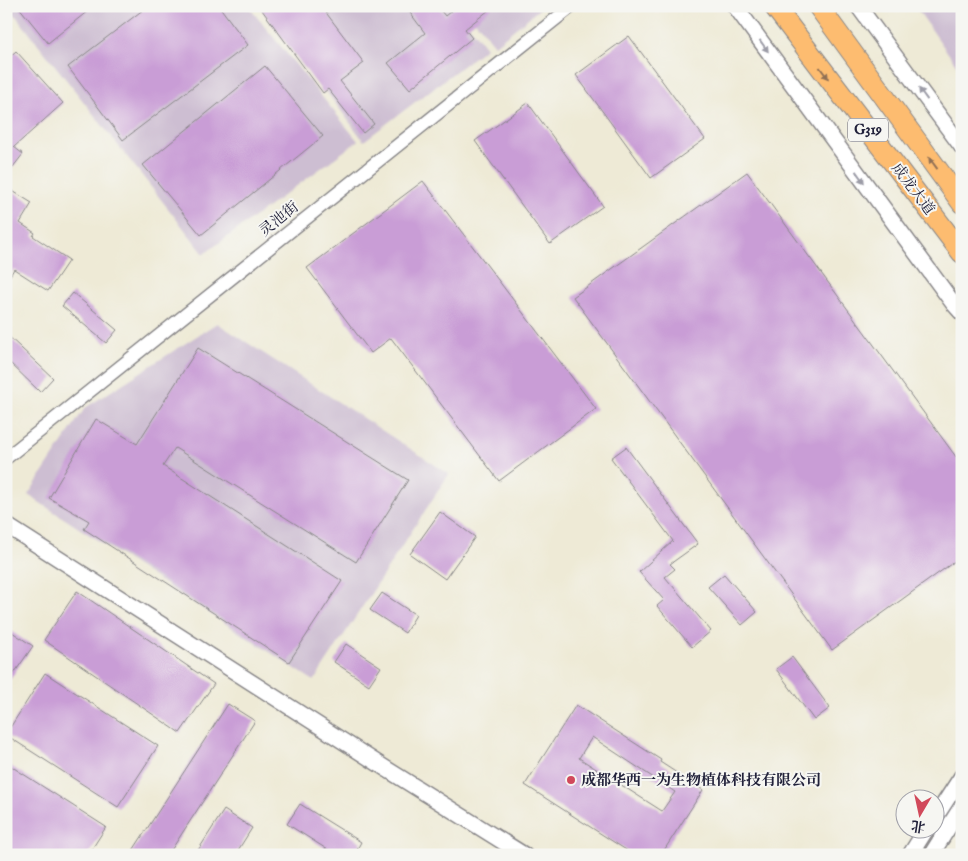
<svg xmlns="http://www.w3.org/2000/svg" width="968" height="861" viewBox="0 0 968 861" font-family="'IM FELL English','Noto Serif SC',serif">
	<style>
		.industrial { fill: #cdbed2 }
		.building { fill: #c99dd6; fill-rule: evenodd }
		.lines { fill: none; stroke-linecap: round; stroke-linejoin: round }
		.minor-casing { stroke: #888688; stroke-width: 15 }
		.tertiary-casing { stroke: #888688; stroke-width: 18 }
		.trunk-casing { stroke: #888688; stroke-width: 22 }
		.minor { stroke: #fff; stroke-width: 12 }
		.tertiary { stroke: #fff; stroke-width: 15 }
		.trunk { stroke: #fdbc6f; stroke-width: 20 }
		.oneway { fill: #9c9ca7 }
		.oneway2 { fill: #906f55 }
		.poi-dot { fill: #d1495b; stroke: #f6f6f2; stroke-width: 2 }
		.labels { text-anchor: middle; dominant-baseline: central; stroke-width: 4; stroke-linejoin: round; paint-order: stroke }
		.shield { fill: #f6f6f2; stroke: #626272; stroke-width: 1 }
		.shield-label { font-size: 14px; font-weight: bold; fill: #22223b }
		.street-label { font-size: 15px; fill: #22223b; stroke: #f6f6f2 }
		.poi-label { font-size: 15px; font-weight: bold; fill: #22223b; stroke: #f6f6f2; text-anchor: start }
	</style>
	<rect width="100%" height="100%" fill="#f6f6f2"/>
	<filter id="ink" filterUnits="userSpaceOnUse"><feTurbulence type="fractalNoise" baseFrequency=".02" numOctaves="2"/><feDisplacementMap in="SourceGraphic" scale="10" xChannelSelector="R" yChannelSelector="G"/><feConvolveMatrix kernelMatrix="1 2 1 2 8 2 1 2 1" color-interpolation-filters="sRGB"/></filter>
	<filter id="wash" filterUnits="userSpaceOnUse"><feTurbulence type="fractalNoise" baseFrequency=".0096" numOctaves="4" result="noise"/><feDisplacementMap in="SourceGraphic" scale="20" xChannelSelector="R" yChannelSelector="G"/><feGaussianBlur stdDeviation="1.12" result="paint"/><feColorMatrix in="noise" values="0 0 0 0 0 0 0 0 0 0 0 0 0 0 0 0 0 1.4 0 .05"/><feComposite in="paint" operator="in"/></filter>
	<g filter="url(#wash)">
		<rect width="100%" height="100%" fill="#eeead6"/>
		<!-- industrial -->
		<g class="industrial">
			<polygon points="8,6 248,6 358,141 204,254"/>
			<polygon points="261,6 454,6 486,48 364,141"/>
			<polygon points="463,6 543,6 495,45"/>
			<polygon points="915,6 962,6 962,73"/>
			<polygon points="217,323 449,474 314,681 28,495 85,408"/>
		</g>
		<g id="blocks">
			<!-- building -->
			<g class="building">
				<polygon points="18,6 94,6 48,43"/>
				<polygon points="148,6 219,6 248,45 123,140 68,67"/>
				<polygon points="259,6 321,6 364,63 340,81 374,124 363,133 328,89 323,93"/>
				<polygon points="405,6 437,6 445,16 457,6 494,6 465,29 472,38 410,89 388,63 425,33"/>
				<polygon points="629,36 705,139 651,178 576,75"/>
				<polygon points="16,51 63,103 14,147 23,154 6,176 6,60"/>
				<polygon points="265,66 323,136 201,235 143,165"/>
				<polygon points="528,103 603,206 550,244 475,141"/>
				<polygon points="747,172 962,465 962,556 832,650 573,297"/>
				<polygon points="423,181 596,409 499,481 391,338 371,353 307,268"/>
				<polygon points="6,187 32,203 20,223 35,233 33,236 69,260 48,291 14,269 6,282"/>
				<polygon points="73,293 117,330 106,343 62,306"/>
				<polygon points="6,334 53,378 40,392 6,359"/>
				<polygon points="198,348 408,480 356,562 175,448 163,466 342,581 289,662 84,529 89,521 49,498 96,419 137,444"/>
				<polygon points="626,447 698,544 670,564 675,569 665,577 711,631 692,647 657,606 664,600 639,572 673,541 611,458"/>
				<polygon points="440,512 475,537 445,579 410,554"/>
				<polygon points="724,574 757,612 742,625 708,587"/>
				<polygon points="77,591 214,684 180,733 44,640"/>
				<polygon points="382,593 416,615 405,633 370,610"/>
				<polygon points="6,628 33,646 6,685"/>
				<polygon points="346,644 381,667 369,685 334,662"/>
				<polygon points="792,657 830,708 814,720 776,669"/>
				<polygon points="45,673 158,746 118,807 6,735 6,734"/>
				<polygon points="228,704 255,721 168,855 130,855"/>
				<path d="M576,705L661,760L660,762L703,790L661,855H634L525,785ZM592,737L675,792L662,811L579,758Z"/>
				<polygon points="6,763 106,827 88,855 15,855 6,849"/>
				<polygon points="300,804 361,842 354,855 336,855 287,824"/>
				<polygon points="224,810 252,828 235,855 195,855"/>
			</g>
		</g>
	</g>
	<g filter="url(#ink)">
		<use href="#blocks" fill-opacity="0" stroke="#888688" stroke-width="1"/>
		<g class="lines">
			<defs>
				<polyline id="minor" points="6,458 572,6"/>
				<g id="tertiary">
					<polyline points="735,6 953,303 962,313"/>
					<polyline points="858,6 962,147"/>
					<polyline points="6,525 385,768 524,855"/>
					<polyline points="936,816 962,776"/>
					<polyline points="910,855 927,828"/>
					<polyline points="931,855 962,806"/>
				</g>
				<g id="trunk">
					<polyline points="774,6 962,253"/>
					<polyline points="818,6 962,203"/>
				</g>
			</defs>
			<!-- minor casing -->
			<use href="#minor" class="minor-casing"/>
			<!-- tertiary casing -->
			<use href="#tertiary" class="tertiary-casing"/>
			<!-- trunk casing -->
			<use href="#trunk" class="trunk-casing"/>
			<!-- minor -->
			<use href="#minor" class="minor"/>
			<!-- tertiary -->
			<use href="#tertiary" class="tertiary"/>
			<!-- trunk -->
			<use href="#trunk" class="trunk"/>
		</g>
		<!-- one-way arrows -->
		<defs><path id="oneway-solid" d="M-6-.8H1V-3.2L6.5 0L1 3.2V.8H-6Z" transform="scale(1.25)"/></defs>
		<g class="oneway">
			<use href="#oneway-solid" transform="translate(764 46) rotate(54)"/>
			<use href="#oneway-solid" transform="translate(923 94) rotate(-126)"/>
			<use href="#oneway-solid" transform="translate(860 177) rotate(54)"/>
		</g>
		<g class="oneway2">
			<use href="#oneway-solid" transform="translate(824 73) rotate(53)"/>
			<use href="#oneway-solid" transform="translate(933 163) rotate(-126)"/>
		</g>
	</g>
	<!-- markers -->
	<circle class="poi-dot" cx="571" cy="780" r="5"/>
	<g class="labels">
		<!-- shield labels -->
		<rect class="shield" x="848" y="118.5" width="40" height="23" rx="4"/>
		<g class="shield-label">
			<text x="868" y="130">G319</text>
		</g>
		<!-- street labels -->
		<g class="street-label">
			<text transform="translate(913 189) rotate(53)">成龙大道</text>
			<text transform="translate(279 219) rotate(-39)">灵池街</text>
		</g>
		<!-- poi labels -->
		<g class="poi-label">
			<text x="581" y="780">成都华西一为生物植体科技有限公司</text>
		</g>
	</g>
	<!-- margin -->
	<rect width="968" height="861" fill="none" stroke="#f6f6f2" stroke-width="25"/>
	<!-- north arrow -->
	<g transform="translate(920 814) rotate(189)"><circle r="24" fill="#f6f6f2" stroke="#a1a1a9"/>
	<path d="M0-4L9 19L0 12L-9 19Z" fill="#d1495b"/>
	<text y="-8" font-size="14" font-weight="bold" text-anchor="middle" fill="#22223b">北</text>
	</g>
</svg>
